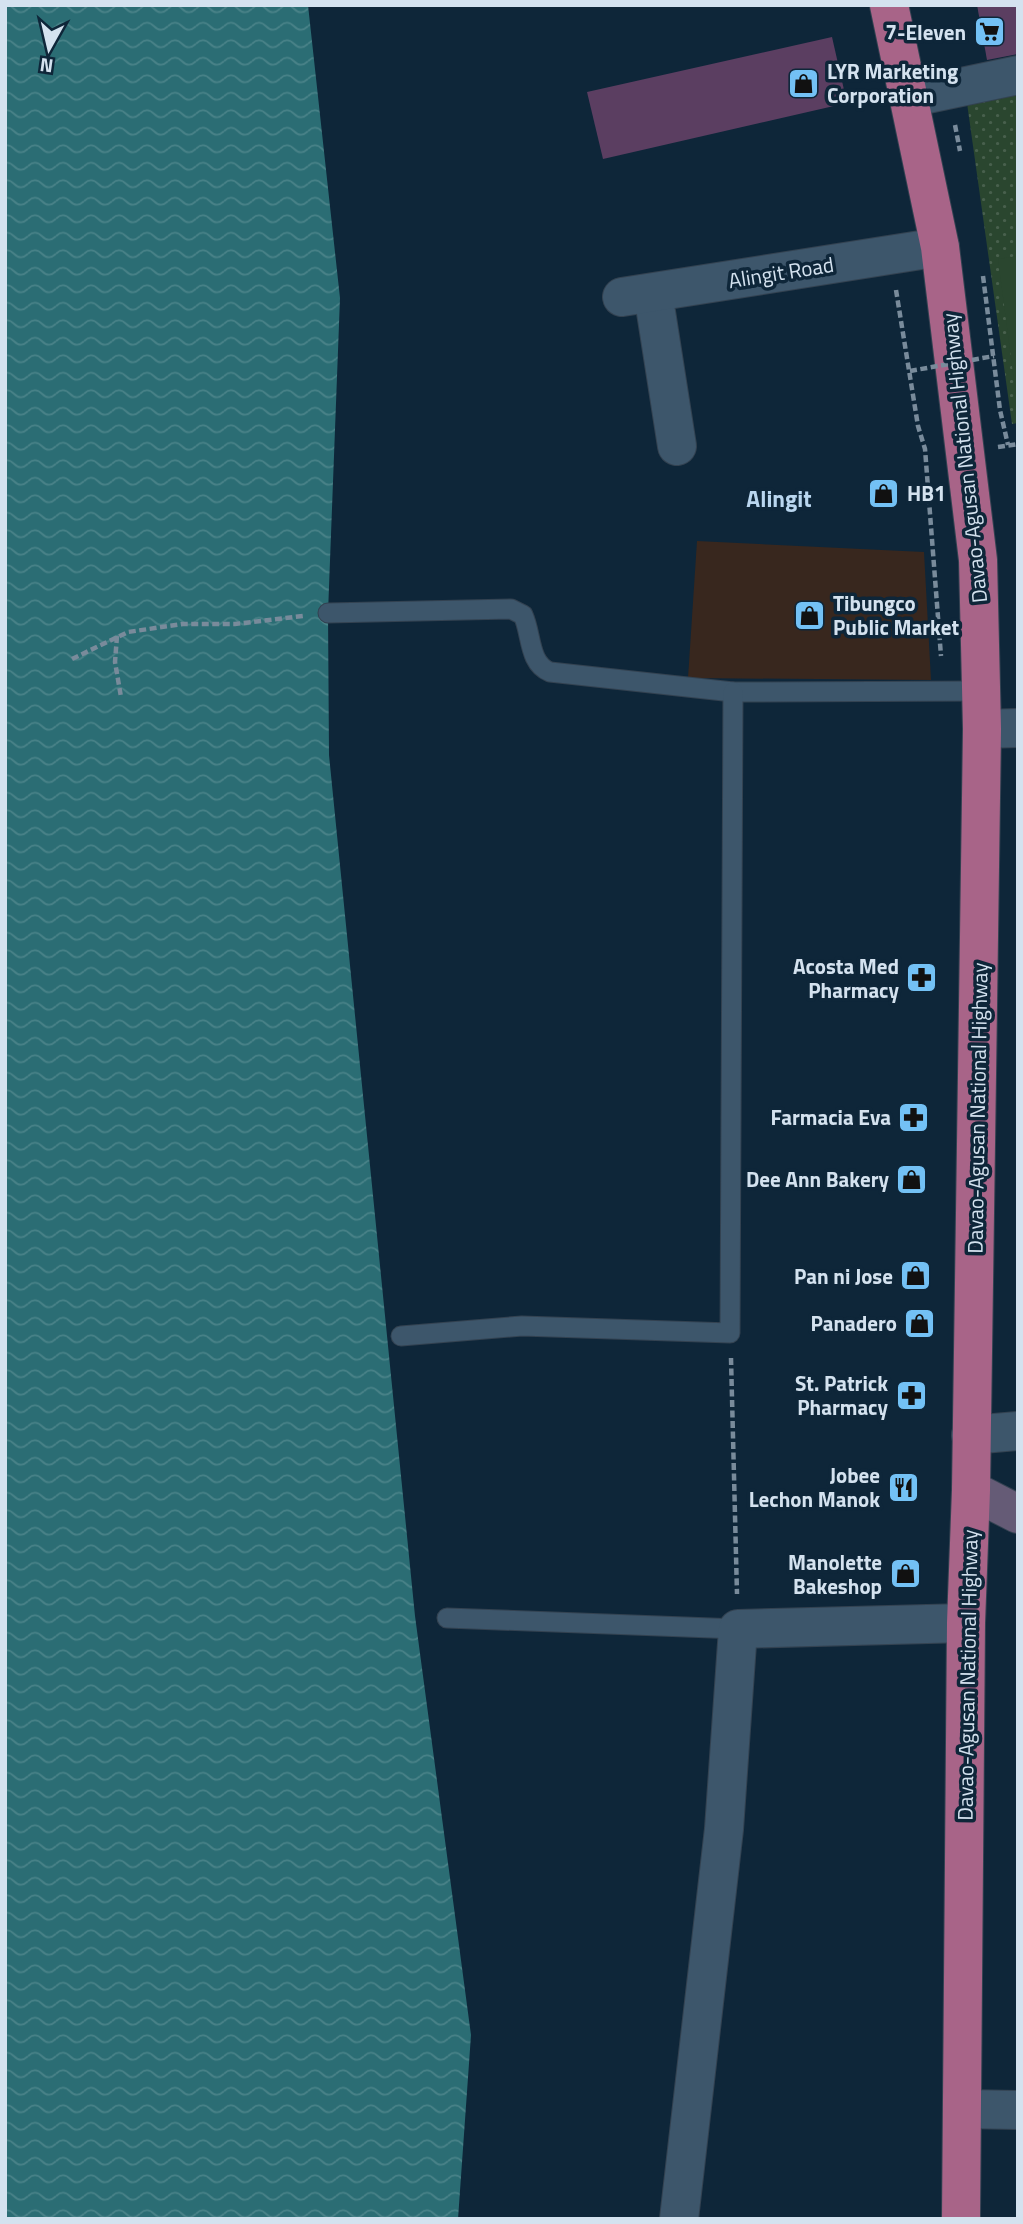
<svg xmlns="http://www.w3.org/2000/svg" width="1023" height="2224" viewBox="0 0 1023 2224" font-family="'Titillium Web',sans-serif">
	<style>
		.commercial { fill: #38271e }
		.park { fill: url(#park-dots) }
		.garden { fill: #2a462f }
		.water { fill: url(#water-waves) }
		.building { fill: #5b3e61 }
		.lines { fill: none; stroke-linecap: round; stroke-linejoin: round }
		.service-casing { stroke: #334251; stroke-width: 21 }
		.minor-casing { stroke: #334251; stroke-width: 40 }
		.secondary-casing { stroke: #334251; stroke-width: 40 }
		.trunk-casing { stroke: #334251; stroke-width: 40 }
		.path { stroke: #798b9b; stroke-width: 4.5; stroke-dasharray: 7 3.5; stroke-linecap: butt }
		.service { stroke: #3d566b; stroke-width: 19 }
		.minor { stroke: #3d566b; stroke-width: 38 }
		.secondary { stroke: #655b76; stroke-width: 38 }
		.trunk { stroke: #a86488; stroke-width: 38 }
		.path-bridge { stroke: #798b9b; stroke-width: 4.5; stroke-dasharray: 7 3.5; stroke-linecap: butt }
		.labels { text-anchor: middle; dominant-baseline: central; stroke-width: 7; stroke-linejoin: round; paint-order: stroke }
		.poi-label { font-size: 21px; font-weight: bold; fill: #d4e2ef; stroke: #0e2639; text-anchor: end }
		.street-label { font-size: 21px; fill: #d4e2ef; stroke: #0e2639 }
		.neighbourhood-label { font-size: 23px; font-weight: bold; fill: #b9d6ef; stroke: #0e2639 }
	</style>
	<defs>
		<pattern id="park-dots" width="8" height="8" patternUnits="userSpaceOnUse" patternTransform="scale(1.75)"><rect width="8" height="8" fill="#2a462f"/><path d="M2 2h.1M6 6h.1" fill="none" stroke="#48604d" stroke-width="1.8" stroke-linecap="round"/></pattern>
		<pattern id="water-waves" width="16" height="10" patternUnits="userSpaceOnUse" patternTransform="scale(1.75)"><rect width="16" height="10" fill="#2b6d74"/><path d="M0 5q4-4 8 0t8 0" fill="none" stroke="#498288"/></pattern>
	</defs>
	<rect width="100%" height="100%" fill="#0e2639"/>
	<!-- commercial -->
	<polygon class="commercial" points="697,541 924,552 931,680 688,678"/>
	<!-- park -->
	<polygon class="park" points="1018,93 1018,423 1012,424 967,103"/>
	<!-- garden -->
	<polygon class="garden" points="1018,256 1018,404 1017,404 998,259"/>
	<!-- water -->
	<polygon class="water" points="5,5 308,5 340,298 328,613 329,755 415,1616 471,2035 458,2219 5,2219"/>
	<!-- building -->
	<g class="building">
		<polygon points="977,5 1018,5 1018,54 987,60"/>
		<polygon points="832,37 847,103 603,159 587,92"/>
	</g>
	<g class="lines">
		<defs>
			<g id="service">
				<path d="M328,613L511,609L523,615C532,634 528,663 550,672L733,692L982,691"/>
				<polyline points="401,1336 522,1326 730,1333 733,692"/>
				<polyline points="447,1618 738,1629"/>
			</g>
			<g id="minor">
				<polyline points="909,98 1018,75"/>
				<polyline points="653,293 677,446"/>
				<polyline points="622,297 940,247"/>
				<polyline points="982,729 1018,728"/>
				<polyline points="971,1435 1018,1431"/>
				<polyline points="963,2109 1018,2110"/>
				<polyline points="679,2219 724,1829 738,1629 966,1623"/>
			</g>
			<polyline id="secondary" points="971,1490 1018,1514"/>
			<polyline id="trunk" points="889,5 940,247 978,560 982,729 971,1490 966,1623 961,2219"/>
		</defs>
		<!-- service casing -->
		<use href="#service" class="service-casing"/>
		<!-- minor casing -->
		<use href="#minor" class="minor-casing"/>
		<!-- secondary casing -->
		<use href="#secondary" class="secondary-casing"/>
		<!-- trunk casing -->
		<use href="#trunk" class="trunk-casing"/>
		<!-- path -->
		<g class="path">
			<polyline points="955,125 960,151"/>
			<polyline points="983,276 1000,410 1008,445"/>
			<polyline points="896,290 918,426 925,449 941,656"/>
			<polyline points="998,447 1018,444"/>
			<polyline points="117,636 115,662 121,697"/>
			<polyline points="72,659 128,632 183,624 235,624 303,616"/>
			<polyline points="731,1358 737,1594"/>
		</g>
		<!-- service -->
		<use href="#service" class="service"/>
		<!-- minor -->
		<use href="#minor" class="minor"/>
		<!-- secondary -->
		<use href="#secondary" class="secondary"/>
		<!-- trunk -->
		<use href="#trunk" class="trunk"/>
		<!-- path-bridge -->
		<polyline class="path-bridge" points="910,371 994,356"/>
	</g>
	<!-- icons -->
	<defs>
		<symbol id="supermarket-square" viewBox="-11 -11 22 22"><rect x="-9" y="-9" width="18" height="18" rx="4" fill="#73c1f5" stroke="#0e2639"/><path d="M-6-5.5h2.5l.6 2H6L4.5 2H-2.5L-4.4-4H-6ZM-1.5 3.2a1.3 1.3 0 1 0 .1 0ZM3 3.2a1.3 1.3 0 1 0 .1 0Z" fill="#111"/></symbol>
		<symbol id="shop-square" viewBox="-11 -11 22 22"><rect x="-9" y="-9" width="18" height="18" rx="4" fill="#73c1f5" stroke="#0e2639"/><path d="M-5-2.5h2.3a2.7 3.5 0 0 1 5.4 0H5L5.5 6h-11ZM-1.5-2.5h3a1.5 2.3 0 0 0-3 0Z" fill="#111"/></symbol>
		<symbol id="pharmacy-square" viewBox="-11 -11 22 22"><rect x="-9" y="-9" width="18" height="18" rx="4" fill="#73c1f5" stroke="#0e2639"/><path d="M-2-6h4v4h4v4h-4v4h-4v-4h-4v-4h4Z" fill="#111"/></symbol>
		<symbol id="restaurant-square" viewBox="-11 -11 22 22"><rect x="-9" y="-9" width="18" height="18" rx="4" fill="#73c1f5" stroke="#0e2639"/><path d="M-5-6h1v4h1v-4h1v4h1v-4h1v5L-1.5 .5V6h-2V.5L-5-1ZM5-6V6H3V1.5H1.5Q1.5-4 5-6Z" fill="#111"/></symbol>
	</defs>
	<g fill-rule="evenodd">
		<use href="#supermarket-square" x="972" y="14" width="35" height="35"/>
		<use href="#shop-square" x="786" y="66" width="35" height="35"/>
		<use href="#shop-square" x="866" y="476" width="35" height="35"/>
		<use href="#shop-square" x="792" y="598" width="35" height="35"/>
		<use href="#pharmacy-square" x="904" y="960" width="35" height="35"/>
		<use href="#pharmacy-square" x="896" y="1100" width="35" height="35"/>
		<use href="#shop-square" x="894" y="1162" width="35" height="35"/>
		<use href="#shop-square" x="898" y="1258" width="35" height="35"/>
		<use href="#shop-square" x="902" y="1306" width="35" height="35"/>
		<use href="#pharmacy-square" x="894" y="1378" width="35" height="35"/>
		<use href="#restaurant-square" x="886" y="1470" width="35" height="35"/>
		<use href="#shop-square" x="888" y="1556" width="35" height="35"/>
	</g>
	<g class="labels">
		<!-- poi labels -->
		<g class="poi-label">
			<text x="966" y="32">7-Eleven</text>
			<text x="827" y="71" text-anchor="start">LYR Marketing<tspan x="827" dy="24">Corporation</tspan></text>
			<text x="907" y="493" text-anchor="start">HB1</text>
			<text x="833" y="603" text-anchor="start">Tibungco<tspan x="833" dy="24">Public Market</tspan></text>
			<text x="899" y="966">Acosta Med<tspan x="899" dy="24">Pharmacy</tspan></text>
			<text x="891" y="1117">Farmacia Eva</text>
			<text x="889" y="1179">Dee Ann Bakery</text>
			<text x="893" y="1276">Pan ni Jose</text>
			<text x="897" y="1323">Panadero</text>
			<text x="888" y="1383">St. Patrick<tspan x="888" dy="24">Pharmacy</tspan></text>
			<text x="880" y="1475">Jobee<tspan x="880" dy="24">Lechon Manok</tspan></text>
			<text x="882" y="1562">Manolette<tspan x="882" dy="24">Bakeshop</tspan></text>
		</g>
		<!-- street labels -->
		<g class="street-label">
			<text transform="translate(781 272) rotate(-9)">Alingit Road</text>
			<text transform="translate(964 458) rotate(-96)">Davao-Agusan National Highway</text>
			<text transform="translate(977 1108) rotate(-89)">Davao-Agusan National Highway</text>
			<text transform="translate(967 1675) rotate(-89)">Davao-Agusan National Highway</text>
		</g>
		<!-- neighbourhood labels -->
		<g class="neighbourhood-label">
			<text x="779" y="498">Alingit</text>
		</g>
	</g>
	<!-- border -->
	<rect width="1023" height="2224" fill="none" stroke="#d4e2ef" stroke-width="14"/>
	<!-- north arrow -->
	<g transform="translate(49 49) rotate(188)" stroke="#0e2639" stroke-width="5" paint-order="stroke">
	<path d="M0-5L12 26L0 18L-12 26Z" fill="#d4e2ef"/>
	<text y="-10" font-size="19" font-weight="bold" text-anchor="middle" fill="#d4e2ef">N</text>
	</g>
</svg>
